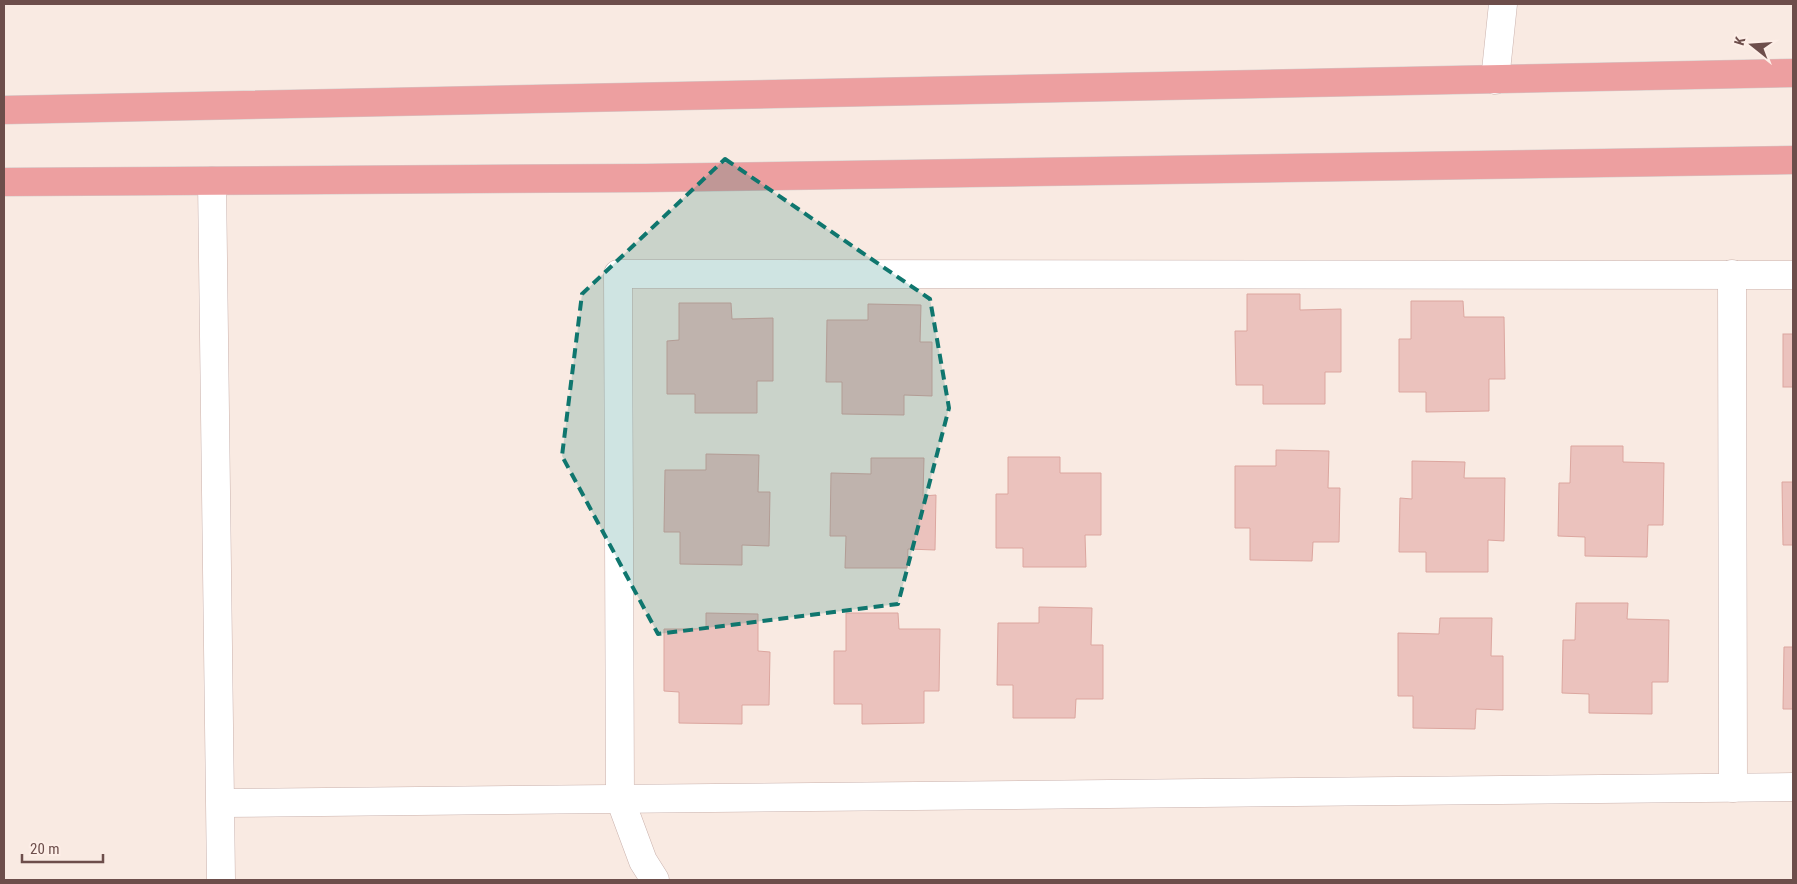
<svg xmlns="http://www.w3.org/2000/svg" width="1797" height="884" viewBox="0 0 1797 884" font-family="'Roboto Condensed',sans-serif">
	<style>
		.building { fill: #ebc2bd; stroke: #dca69f }
		.lines { fill: none; stroke-linecap: round; stroke-linejoin: round }
		.minor-casing { stroke: #cab2ad; stroke-width: 29 }
		.highway-casing { stroke: #d3cac9; stroke-width: 29 }
		.minor { stroke: #fff; stroke-width: 28 }
		.highway { stroke: #ed9fa0; stroke-width: 28 }
		.marked { fill: #0f766e; fill-opacity: 0.2; stroke: #0f766e; stroke-width: 4; stroke-dasharray: 10 6; stroke-linejoin: round }
	</style>
	<rect width="100%" height="100%" fill="#f9eae2"/>
	<!-- building -->
	<g class="building">
		<polygon points="1247,294 1300,294 1300,310 1341,309 1341,372 1325,372 1325,404 1263,404 1263,385 1236,385 1235,331 1247,331"/>
		<polygon points="1411,301 1463,301 1464,317 1504,317 1505,379 1489,379 1489,411 1426,412 1426,392 1399,392 1399,339 1411,339"/>
		<polygon points="679,303 731,303 732,319 773,318 773,381 757,381 757,413 695,413 695,394 667,394 667,341 679,340"/>
		<polygon points="868,304 921,305 920,342 932,342 932,396 904,395 904,415 842,414 842,382 826,382 827,320 868,320"/>
		<rect x="1783" y="334" width="10" height="53"/>
		<polygon points="1571,446 1623,446 1623,462 1664,463 1663,525 1648,525 1647,557 1585,556 1585,537 1558,536 1559,483 1570,483"/>
		<polygon points="1276,450 1329,451 1328,488 1340,488 1339,542 1313,542 1312,561 1250,560 1250,528 1235,528 1235,466 1276,466"/>
		<polygon points="706,454 759,455 758,492 770,492 769,546 742,545 742,565 680,564 680,532 664,532 665,470 706,470"/>
		<polygon points="1008,457 1060,457 1060,473 1101,473 1101,535 1085,535 1086,567 1023,567 1023,548 996,548 996,494 1008,494"/>
		<polygon points="871,458 924,458 923,496 936,495 935,550 908,549 907,568 845,568 846,536 830,536 831,473 871,474"/>
		<polygon points="1412,461 1465,462 1464,478 1505,478 1504,541 1488,540 1488,572 1426,572 1426,552 1399,552 1400,498 1412,499"/>
		<polygon points="1782,482 1793,482 1793,545 1783,545"/>
		<polygon points="1576,603 1628,603 1627,619 1669,620 1668,682 1652,682 1652,714 1589,713 1589,694 1562,693 1563,640 1575,640"/>
		<polygon points="1039,607 1092,608 1091,645 1103,645 1103,699 1076,699 1075,718 1013,718 1013,685 997,685 998,623 1039,623"/>
		<polygon points="706,613 758,614 758,651 770,652 769,705 742,705 742,724 679,723 679,692 664,691 664,629 706,629"/>
		<polygon points="846,613 898,613 899,629 940,629 939,691 924,691 924,723 862,724 862,704 834,704 834,651 846,651"/>
		<polygon points="1440,618 1492,618 1491,656 1503,656 1503,710 1476,709 1475,729 1413,728 1413,696 1398,696 1398,633 1439,634"/>
		<polygon points="1784,647 1793,647 1793,709 1783,709"/>
	</g>
	<g class="lines">
		<defs>
			<g id="minor">
				<polyline points="1495,80 1503,4"/>
				<polyline points="212,181 221,880"/>
				<polyline points="1732,274 1733,788"/>
				<polyline points="221,803 1793,787"/>
				<polyline points="655,880 643,861 620,799 618,274 1793,275"/>
			</g>
			<g id="highway">
				<polyline points="4,110 1793,73"/>
				<polyline points="4,182 646,178 1793,160"/>
			</g>
		</defs>
		<!-- minor casing -->
		<use href="#minor" class="minor-casing"/>
		<!-- highway casing -->
		<use href="#highway" class="highway-casing"/>
		<!-- minor -->
		<use href="#minor" class="minor"/>
		<!-- highway -->
		<use href="#highway" class="highway"/>
	</g>
	<!-- marked area -->
	<path class="marked" d="M725,159L930,299L949,408L898,604L658,634L562,456L582,294Z"/>
	<!-- border -->
	<rect width="1797" height="884" fill="none" stroke="#6d4e4b" stroke-width="10"/>
	<!-- north arrow -->
	<g transform="translate(1752 45) rotate(287)" stroke="#fdeee7" stroke-width="4" paint-order="stroke">
	<path d="M0-4L9 19L0 12L-9 19Z" fill="#6d4e4b"/>
	<text y="-8" font-size="14" font-weight="bold" text-anchor="middle" fill="#6d4e4b">K</text>
	</g>
	<!-- scale -->
	<path d="M22 854v8h81v-8" fill="none" stroke="#6d4e4b" stroke-width="2.5"/>
	<text x="30" y="854" font-size="15" fill="#6d4e4b" stroke="#fdeee7" stroke-width="4" paint-order="stroke">20 m</text>
</svg>
